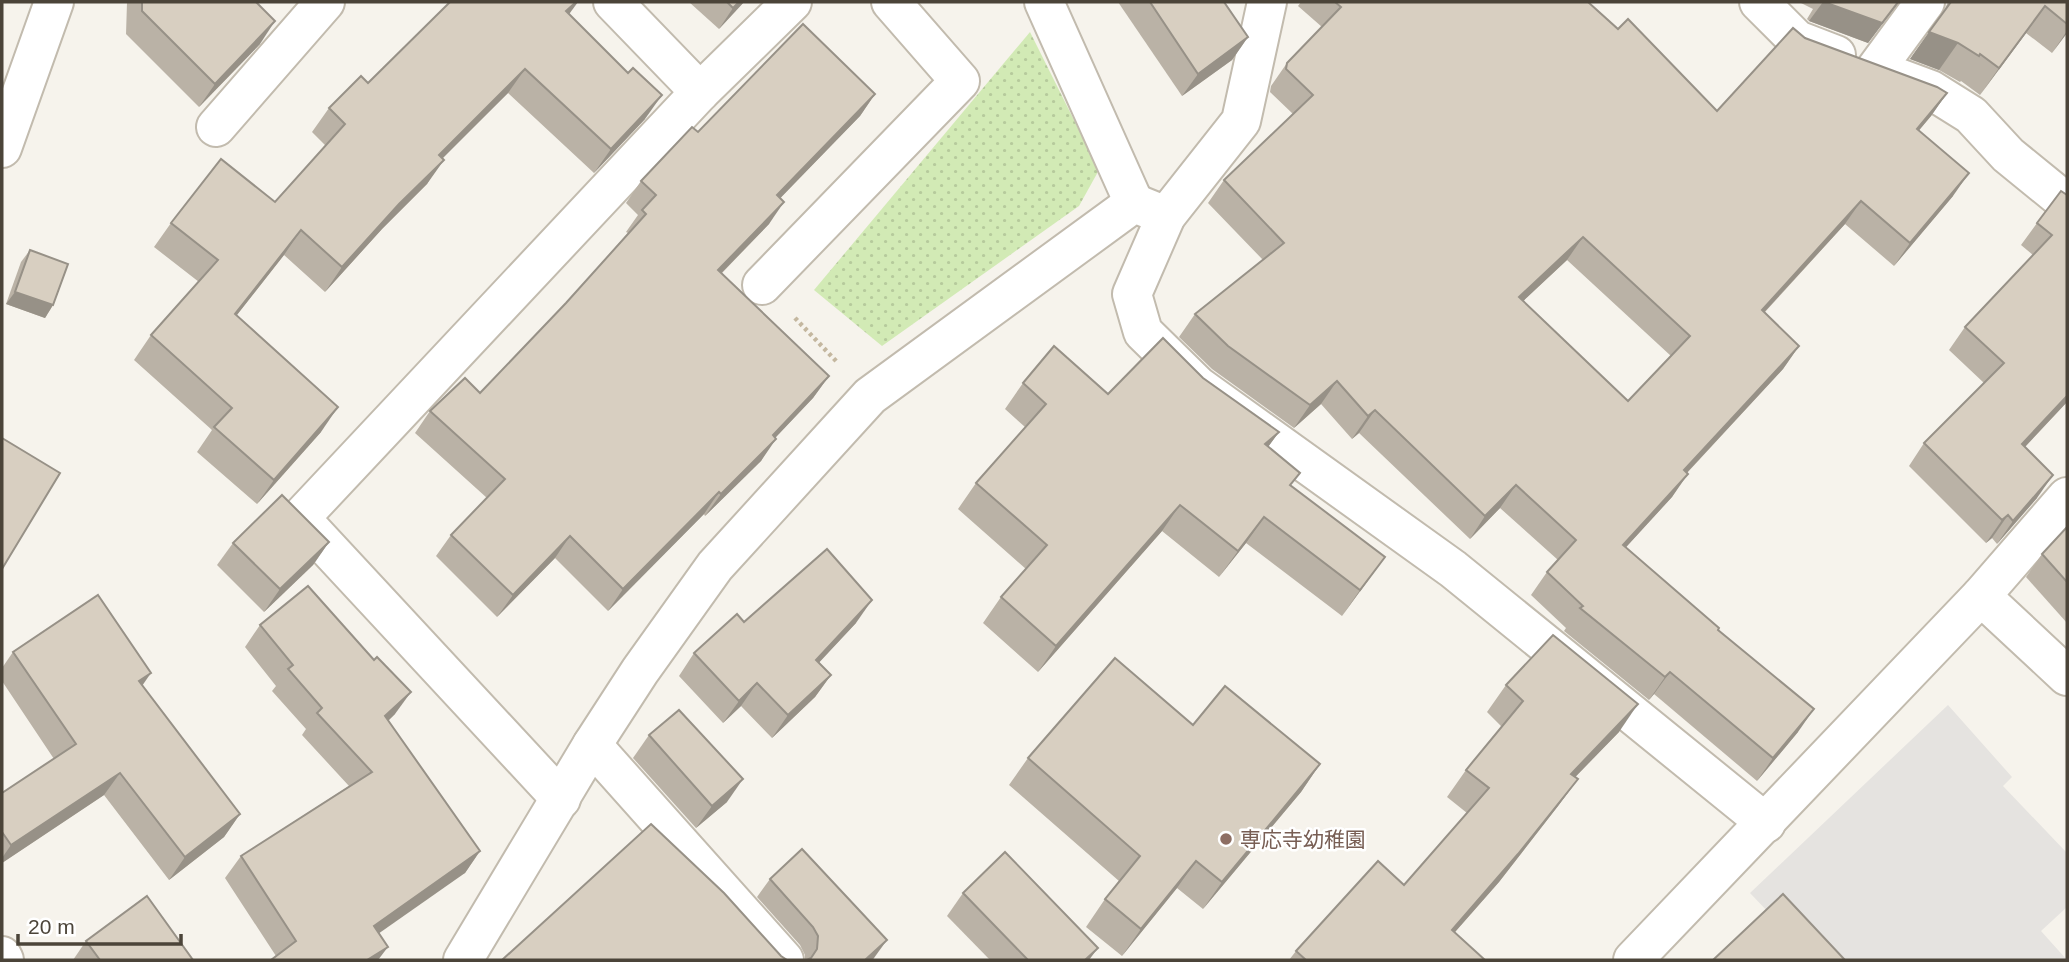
<svg xmlns="http://www.w3.org/2000/svg" width="2069" height="962" viewBox="0 0 2069 962" font-family="Helvetica,'Noto Sans JP',sans-serif">
	<style>
		.park { fill: url(#park-dots) }
		.parking { fill: #e5e3e0 }
		.lines { fill: none; stroke-linecap: round; stroke-linejoin: round }
		.minor-casing { stroke: #c2bbae; stroke-width: 42 }
		.path { stroke: #c4b79f; stroke-width: 4.5; stroke-dasharray: 3.5 3.5; stroke-linecap: butt }
		.minor { stroke: #fff; stroke-width: 38 }
		.wall { fill: #bab2a6; fill-rule: evenodd }
		.shaded-wall { fill: #979187 }
		.building { fill: #d8cfc1; stroke: #979187; stroke-width: 2; fill-rule: evenodd }
		.education-dot { fill: #8d6e63; stroke: #fff; stroke-width: 2.5 }
		.labels { text-anchor: middle; dominant-baseline: central; stroke-width: 5; stroke-linejoin: round; paint-order: stroke }
		.education-label { font-size: 21px; fill: #785e54; stroke: #fff; text-anchor: start }
	</style>
	<defs>
		<pattern id="park-dots" width="8" height="8" patternUnits="userSpaceOnUse" patternTransform="scale(1.75)"><rect width="8" height="8" fill="#d2eab5"/><path d="M2 2h.1M6 6h.1" fill="none" stroke="#b6ca9c" stroke-width="1.8" stroke-linecap="round"/></pattern>
	</defs>
	<rect width="100%" height="100%" fill="#f6f3ec"/>
	<!-- park -->
	<polygon class="park" points="1030,32 1099,170 1079,206 882,346 814,290"/>
	<!-- parking -->
	<polygon class="parking" points="1948,705 2012,777 2003,786 2067,853 2067,907 2041,931 2067,960 1814,960 1750,893"/>
	<g class="lines">
		<defs>
			<g id="minor">
				<polyline points="613,2 700,92"/>
				<polyline points="1044,2 1134,203"/>
				<polyline points="1267,2 1241,121 1166,216 1132,294 1143,332 1198,386 1453,569 1766,823"/>
				<polyline points="1759,2 1797,40 1836,55"/>
				<polyline points="1875,70 1925,2"/>
				<polyline points="1896,77 1931,90 1971,115 2008,155 2067,203"/>
				<polyline points="216,127 325,2"/>
				<polyline points="2,148 54,2"/>
				<polyline points="762,285 960,81 891,2"/>
				<polyline points="1981,596 2067,676"/>
				<polyline points="592,745 784,960"/>
				<polyline points="561,799 300,518 700,92 792,2"/>
				<polyline points="2,956 4,960"/>
				<polyline points="463,960 592,745 640,671 715,566 870,396 1134,203 1166,216"/>
				<polyline points="1633,960 1981,596 2067,497"/>
			</g>
		</defs>
		<!-- minor casing -->
		<use href="#minor" class="minor-casing"/>
		<!-- path -->
		<polyline class="path" points="795,318 837,362"/>
		<!-- minor -->
		<use href="#minor" class="minor"/>
	</g>
	<!-- wall -->
	<g class="wall">
		<polygon points="127,2 256,2 260,44 199,107 126,34"/>
		<polygon points="689,2 744,2 719,29"/>
		<polygon points="1118,2 1224,2 1248,37 1232,60 1182,96"/>
		<path d="M1301,2H1588L1618,29L1717,111L1805,38L1947,93L1931,116L1919,130L1953,196L1894,266L1845,224L1765,312L1799,346L1783,369L1687,473L1672,497L1626,547L1718,630L1798,732L1757,781L1654,694L1649,700L1564,631L1566,628L1531,595L1547,572L1558,560L1500,508L1470,539L1359,433L1352,439L1321,404L1294,428L1212,369L1179,337L1195,314L1263,260L1208,203L1224,180L1293,114L1270,92L1271,86L1287,63L1322,27L1298,6ZM1567,260L1671,356L1628,401L1523,301Z"/>
		<polygon points="1799,2 1899,2 1868,43 1809,21 1807,19 1813,9"/>
		<polygon points="1948,2 2067,2 2067,33 2052,53 2026,33 1980,95 1961,81 1960,82 1939,70 1910,59 1943,13"/>
		<polygon points="569,14 645,119 594,173 508,93 442,158 427,184 382,229 325,292 284,255 236,316 321,432 257,504 197,452 212,430 134,360 151,335 199,282 154,247 171,223 275,202 326,146 312,132 329,108 368,83"/>
		<polygon points="875,94 860,116 780,198 769,224 722,273 829,376 813,398 775,438 761,461 705,516 704,514 608,611 555,558 497,617 436,556 451,535 487,498 415,433 430,411 480,393 566,303 628,233 626,232 638,215 626,203 641,181 698,132"/>
		<polygon points="2067,195 2067,402 2025,447 2037,498 1997,544 1992,538 1986,543 1909,466 1924,443 1984,383 1949,350 1965,327 2033,255 2021,245 2037,223"/>
		<polygon points="30,250 53,305 45,318 6,304 21,262"/>
		<polygon points="1203,378 1279,432 1268,447 1291,486 1385,557 1342,616 1246,543 1219,577 1162,531 1038,672 983,623 1001,597 1026,569 958,509 976,483 1025,427 1005,409 1023,383 1108,394"/>
		<polygon points="2067,527 2067,623 2026,577 2042,554"/>
		<polygon points="329,542 313,565 264,612 217,565 233,543"/>
		<polygon points="744,622 856,623 819,662 831,675 815,697 772,738 741,706 723,723 679,676 694,653"/>
		<polygon points="260,625 395,714 388,721 480,851 465,873 276,956 225,878 241,856 349,786 302,735 306,729 272,691 276,686 245,647"/>
		<polygon points="13,652 142,686 240,814 224,837 169,880 104,795 2,863 2,793 54,759 2,681 2,668"/>
		<polygon points="1506,685 1619,732 1575,777 1578,779 1558,806 1499,882 1455,932 1485,960 1289,960 1296,951 1404,885 1467,813 1447,797 1466,770 1502,727 1487,712"/>
		<polygon points="1193,725 1320,764 1301,792 1203,909 1177,888 1122,956 1086,927 1105,899 1119,881 1009,785 1028,758"/>
		<polygon points="649,735 727,802 696,828 633,758"/>
		<polygon points="770,879 874,958 872,960 805,960 805,955 800,945 757,897"/>
		<polygon points="963,893 1089,960 990,960 947,916"/>
		<polygon points="86,941 193,960 73,960"/>
	</g>
	<!-- shaded-wall -->
	<g class="shaded-wall">
		<polygon points="576,2 578,2 567,17 566,11"/>
		<polygon points="739,2 744,2 719,29 733,8"/>
		<polygon points="1823,2 1899,2 1868,43 1809,21"/>
		<polygon points="2045,6 2026,33 1980,95 1999,68"/>
		<polygon points="275,21 260,44 199,107 215,84"/>
		<polygon points="2067,31 2067,33 2052,53"/>
		<polygon points="1929,32 1958,43 1939,70 1910,59"/>
		<polygon points="1248,37 1232,60 1182,96 1198,74"/>
		<polygon points="525,69 508,93 422,179 439,155"/>
		<polygon points="1947,93 1931,116 1901,152 1917,129"/>
		<polygon points="875,94 860,116 762,217 777,195"/>
		<polygon points="662,95 645,119 594,173 611,149"/>
		<polygon points="444,160 427,184 382,229 325,292 342,267 399,204"/>
		<polygon points="1969,173 1953,196 1894,266 1910,243"/>
		<polygon points="1861,201 1845,224 1746,332 1762,310"/>
		<polygon points="784,202 769,224 703,292 718,270"/>
		<polygon points="301,230 284,255 218,339 235,314"/>
		<polygon points="1583,237 1567,260 1503,320 1519,297"/>
		<polygon points="15,292 53,305 45,318 6,304"/>
		<polygon points="1799,346 1783,369 1668,493 1684,470"/>
		<polygon points="829,376 813,398 757,457 773,435"/>
		<polygon points="1337,381 1321,404 1294,428 1310,405"/>
		<polygon points="2067,396 2067,402 2006,467 2022,444"/>
		<polygon points="338,407 321,432 257,504 274,480"/>
		<polygon points="1375,410 1359,433 1352,439 1368,416"/>
		<polygon points="1279,432 1260,458 1265,444"/>
		<polygon points="776,439 761,461 705,516 721,494"/>
		<polygon points="1688,474 1672,497 1607,568 1623,545"/>
		<polygon points="2053,475 2037,498 1997,544 2013,521"/>
		<polygon points="1516,485 1500,508 1470,539 1485,516"/>
		<polygon points="719,492 704,514 608,611 623,589"/>
		<polygon points="1180,505 1162,531 1038,672 1056,646"/>
		<polygon points="2008,515 1992,538 1986,543 2002,520"/>
		<polygon points="1264,517 1246,543 1219,577 1238,551"/>
		<polygon points="570,536 555,558 497,617 513,595"/>
		<polygon points="329,542 313,565 264,612 280,589"/>
		<polygon points="1385,557 1366,583 1342,616 1360,590"/>
		<polygon points="872,600 856,623 801,682 816,660"/>
		<polygon points="1670,672 1654,694 1649,700 1665,677"/>
		<polygon points="151,673 135,696 139,681"/>
		<polygon points="831,675 815,697 772,738 788,715"/>
		<polygon points="757,683 741,706 723,723 739,701"/>
		<polygon points="411,692 395,714 370,738 385,716"/>
		<polygon points="1638,704 1619,732 1552,801 1571,774"/>
		<polygon points="1814,709 1798,732 1757,781 1773,758"/>
		<polygon points="1320,764 1301,792 1203,909 1222,882"/>
		<polygon points="120,773 104,795 2,863 2,858 11,845"/>
		<polygon points="743,779 727,802 696,828 712,806"/>
		<polygon points="1578,779 1558,806 1499,882 1433,957 1452,930"/>
		<polygon points="240,814 224,837 169,880 185,857"/>
		<polygon points="480,851 465,873 358,948 374,926"/>
		<polygon points="1196,861 1177,888 1122,956 1141,929"/>
		<polygon points="887,940 874,958 872,960 865,960"/>
		<polygon points="388,947 378,960 367,960"/>
		<polygon points="1098,948 1089,960 1085,960"/>
	</g>
	<!-- building -->
	<g class="building">
		<polygon points="142,2 256,2 275,21 215,84 142,11"/>
		<polygon points="450,2 576,2 566,11 628,73 633,68 662,95 611,149 525,69 439,155 444,160 399,204 342,267 301,230 235,314 338,407 274,480 214,427 232,408 151,335 218,260 171,223 221,159 275,202 345,124 329,108 361,76 368,83"/>
		<polygon points="727,2 739,2 733,8"/>
		<polygon points="1150,2 1224,2 1248,37 1198,74"/>
		<path d="M1335,2H1588L1618,29L1628,19L1717,111L1793,28L1805,38L1937,87L1947,93L1917,129L1969,173L1910,243L1861,201L1762,310L1799,346L1684,470L1688,474L1623,545L1719,628L1718,630L1814,709L1773,758L1670,672L1665,677L1580,608L1583,606L1547,572L1576,540L1516,485L1485,516L1375,410L1368,416L1337,381L1310,405L1228,346L1195,314L1284,243L1224,180L1313,95L1286,69L1287,63L1341,7ZM1583,237L1690,336L1628,401L1519,297Z"/>
		<polygon points="1824,2 1898,2 1882,23"/>
		<polygon points="1951,2 2067,2 2067,24 2045,6 1999,68 1980,54 1979,56 1958,43 1929,32"/>
		<polygon points="803,24 875,94 777,195 784,202 718,270 829,376 773,435 776,439 721,494 719,492 623,589 570,536 513,595 451,535 505,479 430,411 465,378 480,393 566,303 646,214 642,210 656,195 641,181 692,127 698,132"/>
		<polygon points="2061,191 2067,195 2067,396 2022,444 2053,475 2013,521 2008,515 2002,520 1924,443 2004,363 1965,327 2052,235 2037,223"/>
		<polygon points="30,250 68,264 53,305 15,292"/>
		<polygon points="1163,338 1203,378 1279,432 1265,444 1300,473 1290,485 1385,557 1360,590 1264,517 1238,551 1180,505 1056,646 1001,597 1047,545 976,483 1046,404 1023,383 1054,346 1108,394"/>
		<polygon points="2,438 60,473 2,569"/>
		<polygon points="282,495 329,542 280,589 233,543"/>
		<polygon points="2067,527 2067,582 2042,554"/>
		<polygon points="827,549 872,600 816,660 831,675 788,715 757,683 739,701 694,653 737,614 744,622"/>
		<polygon points="308,586 374,660 377,657 411,692 385,716 480,851 374,926 388,947 367,960 271,960 296,941 241,856 372,772 317,713 322,708 288,669 293,665 260,625"/>
		<polygon points="98,595 151,673 139,681 240,814 185,857 120,773 11,845 2,832 2,793 76,744 13,652"/>
		<polygon points="1553,635 1638,704 1571,774 1578,779 1518,854 1452,930 1485,960 1306,960 1296,951 1378,861 1404,885 1489,788 1466,770 1523,701 1506,685"/>
		<polygon points="1115,658 1193,725 1225,686 1320,764 1222,882 1196,861 1141,929 1105,899 1140,856 1028,758"/>
		<polygon points="679,710 743,779 712,806 649,735"/>
		<polygon points="651,824 724,893 781,956 787,960 502,960"/>
		<polygon points="802,849 887,940 865,960 807,960 811,958 817,949 818,936 813,927 770,879"/>
		<polygon points="1005,852 1098,948 1085,960 1028,960 963,893"/>
		<polygon points="1783,894 1845,960 1713,960"/>
		<polygon points="147,896 193,960 100,960 86,941"/>
	</g>
	<!-- markers -->
	<circle class="education-dot" cx="1226" cy="839" r="7"/>
	<g class="labels">
		<!-- education labels -->
		<g class="education-label">
			<text x="1240" y="839">専応寺幼稚園</text>
		</g>
	</g>
	<!-- border -->
	<rect width="2069" height="962" fill="none" stroke="#4b4439" stroke-width="7"/>
	<!-- scale -->
	<path d="M18 934v10h163v-10" fill="none" stroke="#4b4439" stroke-width="3.5"/>
	<text x="28" y="934" font-size="21" fill="#4b4439" stroke="#ffffff" stroke-width="5" paint-order="stroke">20 m</text>
</svg>
